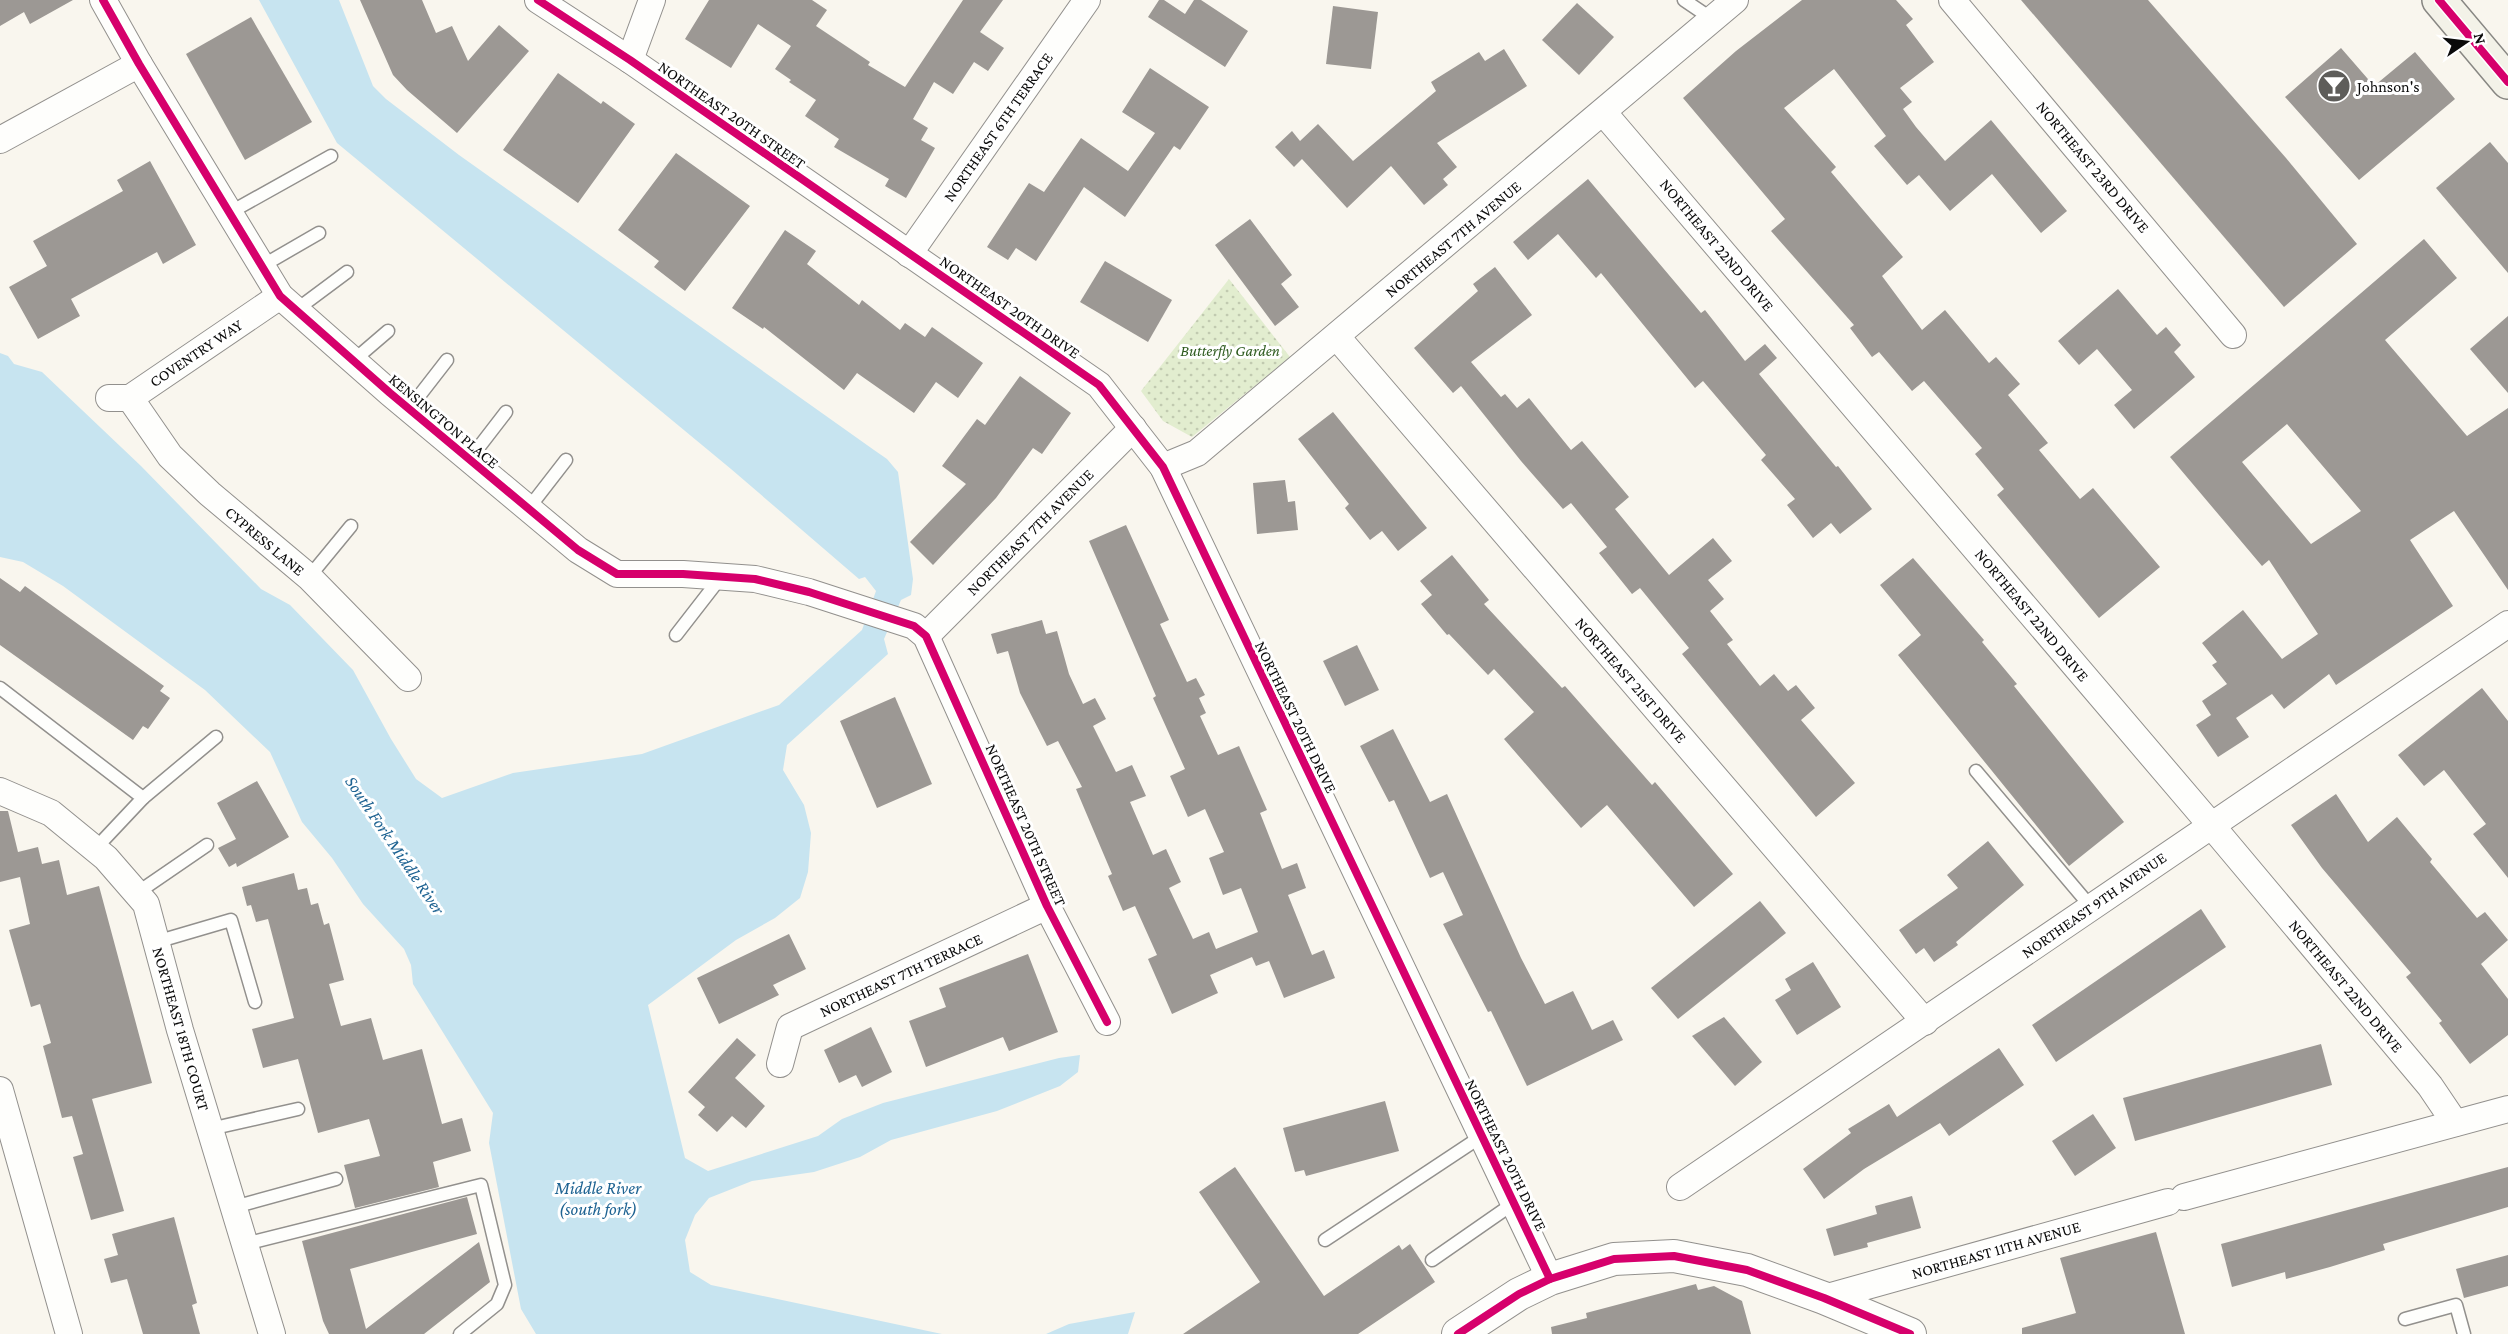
<svg xmlns="http://www.w3.org/2000/svg" width="2508" height="1334" viewBox="0 0 2508 1334" font-family="'Crimson Pro',serif">
	<style>
		.grass { fill: url(#grass-dots) }
		.water { fill: #c7e4f0 }
		.building { fill: #9c9894; fill-rule: evenodd }
		.lines { fill: none; stroke-linecap: round; stroke-linejoin: round }
		.service-casing { stroke: #92908d; stroke-width: 15 }
		.minor-casing { stroke: #92908d; stroke-width: 28 }
		.tertiary-casing { stroke: #92908d; stroke-width: 34 }
		.secondary-casing { stroke: #888783; stroke-width: 36 }
		.service { stroke: #fefefc; stroke-width: 12 }
		.minor { stroke: #fefefc; stroke-width: 26 }
		.tertiary { stroke: #fefefc; stroke-width: 32 }
		.secondary { stroke: #f3f2e8; stroke-width: 33 }
		.cycleway-casing { stroke: #fff; stroke-width: 11 }
		.cycleway { stroke: #d6006c; stroke-width: 8 }
		.labels { text-anchor: middle; dominant-baseline: central; stroke-width: 6; stroke-linejoin: round; paint-order: stroke }
		.poi-label { font-size: 16px; fill: #0a0a0a; stroke: #fff; text-anchor: start }
		.street-label { font-size: 16px; fill: #0a0a0a; stroke: #fff }
		.park-label { font-size: 16px; font-style: italic; fill: #2f5c20; stroke: #fff }
		.water-label { font-size: 18px; font-style: italic; fill: #1e6392; stroke: #fff }
	</style>
	<defs>
		<pattern id="grass-dots" width="8" height="8" patternUnits="userSpaceOnUse" patternTransform="scale(1.5)"><rect width="8" height="8" fill="#e2edcf"/><path d="M2 2h.1M6 6h.1" fill="none" stroke="#c1cab0" stroke-width="1.8" stroke-linecap="round"/></pattern>
	</defs>
	<rect width="100%" height="100%" fill="#f9f6ee"/>
	<!-- grass -->
	<polygon class="grass" points="1229,279 1290,357 1192,437 1163,421 1141,391"/>
	<!-- water -->
	<g class="water">
		<polygon points="259,0 339,0 373,86 386,99 459,155 874,450 887,459 898,472 913,579 911,595 901,600 884,639 888,654 787,745 783,770 804,805 811,833 808,872 800,898 775,918 736,940 648,1005 685,1158 708,1171 818,1136 842,1119 883,1103 1059,1058 1080,1055 1078,1072 1060,1086 997,1111 891,1140 860,1157 814,1172 752,1181 709,1198 695,1215 685,1240 690,1272 711,1285 942,1334 536,1334 521,1309 489,1143 493,1113 413,984 411,965 404,949 363,904 332,858 302,822 270,752 205,690 63,586 23,562 0,557 0,353 8,356 14,364 42,372 141,466 261,589 290,605 353,670 391,739 416,779 442,798 513,773 642,754 779,705 862,630 876,591 865,577 859,579 731,469 337,143"/>
		<polygon points="1135,1312 1128,1334 1046,1334 1069,1324"/>
	</g>
	<!-- building -->
	<g class="building">
		<polygon points="0,0 73,0 30,24 24,12 0,26"/>
		<polygon points="360,0 422,0 436,33 452,26 468,61 499,25 529,51 457,133 407,90 393,75"/>
		<polygon points="709,0 812,0 827,10 816,26 870,62 868,65 905,87 963,0 1003,0 980,32 1004,48 988,71 974,62 953,94 934,82 913,119 928,128 921,140 935,148 906,198 885,186 889,179 834,147 839,139 805,116 816,100 789,82 791,80 775,69 791,46 758,24 731,68 685,39"/>
		<polygon points="1159,0 1164,0 1185,14 1194,0 1201,0 1248,31 1225,67 1148,17"/>
		<polygon points="1802,0 1896,0 1913,19 1906,25 1934,62 1900,88 1912,102 1903,109 1916,127 1945,161 1991,120 2067,211 2041,233 1992,174 1950,211 1919,175 1907,185 1874,146 1886,136 1834,69 1784,108 1836,167 1831,172 1903,257 1882,276 1922,330 1945,310 1989,363 1996,357 2020,384 2008,395 2048,443 2039,450 2080,499 2093,488 2160,567 2099,618 1997,495 2004,489 1975,454 1982,448 1924,381 1912,391 1879,352 1872,357 1850,328 1854,325 1771,231 1785,219 1683,98 1736,51"/>
		<polygon points="2021,0 2148,0 2286,158 2357,244 2284,307"/>
		<polygon points="1577,3 1614,37 1579,75 1542,40"/>
		<polygon points="1333,6 1378,12 1371,69 1326,64"/>
		<polygon points="251,17 312,122 245,160 186,54"/>
		<polygon points="2341,48 2374,86 2415,52 2455,99 2359,180 2285,97"/>
		<polygon points="1504,49 1527,86 1437,143 1457,167 1443,179 1448,185 1424,205 1391,166 1347,208 1302,159 1294,167 1275,147 1292,131 1300,141 1318,124 1353,161 1436,91 1431,82 1479,52 1485,61"/>
		<polygon points="1150,68 1209,107 1180,150 1174,146 1125,217 1084,187 1036,261 1016,248 1008,260 987,247 1029,183 1044,192 1081,138 1128,171 1155,133 1122,112"/>
		<polygon points="558,73 601,104 603,101 635,124 578,203 503,150"/>
		<polygon points="2490,142 2508,163 2508,273 2436,188"/>
		<polygon points="676,153 750,206 685,291 654,267 659,261 618,230"/>
		<polygon points="150,161 196,245 163,264 157,252 71,299 80,316 38,339 9,287 47,266 33,241 123,191 117,180"/>
		<polygon points="1588,179 1701,313 1705,310 1745,361 1765,344 1777,358 1759,374 1836,467 1838,466 1872,509 1840,534 1831,523 1813,538 1787,505 1795,499 1761,460 1766,455 1703,381 1695,388 1601,273 1596,278 1558,234 1528,260 1513,242"/>
		<polygon points="1250,219 1292,275 1281,284 1299,307 1275,326 1215,245"/>
		<polygon points="785,230 816,251 807,264 859,305 862,300 900,330 905,323 925,337 932,327 983,363 958,398 936,382 914,413 857,373 844,390 764,327 763,329 732,308"/>
		<path d="M2424,239L2457,278L2385,340L2467,436L2508,408V590L2454,511L2410,540L2453,606L2336,685L2329,674L2284,709L2272,694L2236,718L2249,737L2218,757L2196,725L2211,715L2202,701L2227,684L2212,665L2217,662L2202,643L2243,610L2282,659L2318,634L2269,560L2262,566L2170,457ZM2287,424L2361,511L2311,544L2242,462Z"/>
		<polygon points="1105,261 1172,300 1148,342 1080,302"/>
		<polygon points="1495,267 1532,315 1471,362 1501,397 1505,394 1517,408 1529,398 1571,450 1582,441 1629,497 1615,509 1669,575 1713,538 1732,561 1708,580 1724,599 1710,611 1733,640 1727,644 1760,686 1774,674 1788,691 1796,685 1815,708 1801,720 1855,783 1816,817 1682,654 1689,648 1640,588 1632,594 1599,553 1607,547 1571,503 1563,509 1521,461 1461,386 1453,393 1414,348 1478,291 1473,284"/>
		<polygon points="2118,289 2157,335 2166,327 2181,345 2174,352 2195,377 2134,429 2114,405 2132,390 2097,349 2079,365 2058,341"/>
		<polygon points="2508,316 2508,393 2470,349"/>
		<polygon points="1020,376 1071,413 1042,454 1033,448 996,498 933,565 910,542 966,484 942,466 977,419 985,425"/>
		<polygon points="1333,412 1427,528 1398,551 1382,531 1370,540 1345,508 1349,504 1298,439"/>
		<polygon points="1285,480 1288,502 1295,501 1298,530 1257,534 1253,483"/>
		<polygon points="1126,525 1169,620 1160,624 1187,682 1196,678 1205,695 1199,698 1206,713 1200,716 1218,755 1239,746 1267,810 1260,813 1282,869 1297,863 1306,888 1288,895 1312,955 1324,950 1335,978 1284,998 1269,961 1256,966 1252,957 1210,975 1218,993 1172,1014 1148,959 1157,955 1135,906 1123,911 1108,876 1112,874 1076,789 1082,787 1058,741 1047,746 1020,693 1008,651 997,654 991,634 1042,620 1046,634 1057,631 1069,674 1083,704 1095,698 1106,719 1093,726 1116,772 1132,765 1146,796 1130,802 1153,855 1166,849 1181,882 1169,888 1193,939 1209,932 1216,949 1258,932 1241,888 1223,895 1209,858 1224,852 1205,809 1188,817 1170,776 1185,769 1153,698 1156,696 1089,541"/>
		<polygon points="1452,555 1489,600 1484,604 1562,688 1565,686 1652,785 1655,782 1733,874 1694,907 1607,805 1581,828 1504,739 1534,712 1494,669 1488,675 1449,634 1447,635 1421,604 1432,595 1420,581"/>
		<polygon points="1913,558 1984,640 1982,642 2017,684 2014,686 2124,822 2069,866 1898,655 1921,635 1880,585"/>
		<polygon points="0,578 20,592 25,586 164,686 160,691 170,698 148,729 143,726 133,740 0,645"/>
		<polygon points="1357,645 1379,690 1345,706 1323,661"/>
		<polygon points="2482,688 2508,721 2508,878 2473,834 2486,824 2444,770 2424,786 2398,755"/>
		<polygon points="895,697 932,784 877,808 840,721"/>
		<polygon points="1393,729 1430,802 1447,794 1521,958 1545,1004 1573,991 1592,1030 1613,1020 1623,1040 1527,1086 1491,1011 1488,1012 1443,924 1463,915 1443,872 1430,878 1394,800 1389,802 1360,746"/>
		<polygon points="257,781 289,837 237,867 236,863 229,867 218,848 236,839 217,803"/>
		<polygon points="2336,794 2368,842 2397,817 2432,859 2430,862 2477,918 2485,912 2508,940 2481,964 2508,999 2508,1035 2470,1064 2439,1023 2442,1021 2406,977 2411,973 2322,868 2291,825"/>
		<polygon points="0,811 8,811 18,852 38,847 42,864 59,860 67,895 99,886 152,1083 92,1099 124,1211 91,1220 73,1157 83,1154 72,1116 62,1118 43,1046 51,1043 40,1004 31,1007 9,930 30,924 20,877 0,882"/>
		<polygon points="1988,841 2024,885 1956,942 1958,945 1934,962 1924,948 1916,954 1899,930 1958,888 1947,875"/>
		<polygon points="294,873 298,890 307,888 311,905 318,903 324,925 329,923 344,980 329,984 341,1026 371,1018 383,1060 422,1049 442,1124 462,1118 471,1151 433,1162 439,1187 355,1208 344,1165 380,1156 369,1119 318,1133 298,1059 263,1068 252,1029 294,1018 268,919 256,922 251,905 247,906 242,887"/>
		<polygon points="1760,901 1786,933 1678,1019 1651,988"/>
		<polygon points="2201,909 2226,947 2056,1062 2032,1025"/>
		<polygon points="789,934 806,969 773,985 779,995 719,1024 697,978"/>
		<polygon points="1028,954 1058,1032 1009,1051 1003,1037 926,1067 909,1021 946,1007 939,988"/>
		<polygon points="1813,962 1841,1007 1797,1035 1775,1000 1791,990 1785,979"/>
		<polygon points="1724,1017 1762,1062 1735,1086 1692,1036"/>
		<polygon points="871,1027 892,1072 862,1087 856,1075 839,1083 824,1050"/>
		<polygon points="737,1038 756,1055 735,1078 765,1106 746,1128 732,1116 717,1132 698,1115 705,1107 688,1092"/>
		<polygon points="2321,1044 2332,1085 2135,1141 2123,1098"/>
		<polygon points="1999,1048 2024,1085 1949,1136 1940,1123 1864,1169 1824,1199 1803,1169 1851,1133 1848,1129 1889,1104 1897,1117"/>
		<polygon points="1385,1101 1399,1151 1306,1176 1304,1170 1295,1172 1283,1128"/>
		<polygon points="2093,1114 2116,1148 2075,1176 2052,1141"/>
		<polygon points="1235,1167 1324,1296 1399,1245 1402,1250 1410,1244 1435,1282 1358,1334 1183,1334 1260,1282 1199,1192"/>
		<polygon points="2508,1167 2508,1207 2383,1244 2385,1250 2330,1267 2286,1279 2285,1272 2232,1287 2221,1244"/>
		<polygon points="1912,1196 1921,1228 1867,1243 1868,1247 1834,1256 1826,1229 1877,1214 1875,1206"/>
		<polygon points="467,1197 477,1234 350,1269 366,1329 479,1242 490,1282 424,1334 329,1334 323,1321 302,1241"/>
		<polygon points="174,1217 197,1303 192,1305 200,1334 143,1334 127,1279 111,1283 104,1259 118,1255 112,1234"/>
		<polygon points="2156,1232 2185,1334 2022,1334 2022,1328 2076,1313 2060,1258"/>
		<polygon points="2508,1255 2508,1286 2464,1298 2456,1269"/>
		<polygon points="1696,1284 1698,1290 1714,1286 1742,1301 1751,1334 1552,1334 1551,1327 1587,1318 1586,1313"/>
	</g>
	<g class="lines">
		<defs>
			<g id="service">
				<polyline points="1684,0 1712,19"/>
				<polyline points="229,213 331,156"/>
				<polyline points="262,266 319,233"/>
				<polyline points="296,310 347,272"/>
				<polyline points="353,361 388,331"/>
				<polyline points="409,409 447,360"/>
				<polyline points="469,460 506,412"/>
				<polyline points="528,509 566,460"/>
				<polyline points="309,577 351,526"/>
				<polyline points="676,635 721,577"/>
				<polyline points="0,688 143,798 95,849"/>
				<polyline points="1976,771 2091,907"/>
				<polyline points="143,798 216,737"/>
				<polyline points="137,893 207,845"/>
				<polyline points="156,942 231,920 255,1002"/>
				<polyline points="210,1129 298,1109"/>
				<polyline points="234,1207 336,1179"/>
				<polyline points="1325,1240 1482,1136"/>
				<polyline points="245,1244 481,1185 505,1285 497,1304 460,1334"/>
				<polyline points="1432,1260 1514,1203"/>
				<polyline points="2405,1319 2456,1305 2464,1334"/>
			</g>
			<g id="minor">
				<polyline points="103,0 139,64 280,296 390,393 578,550 617,574 683,574 755,579 809,592 914,626 926,636 1047,906 1107,1022"/>
				<polyline points="538,0 630,60 1099,385 1163,467 1550,1279"/>
				<polyline points="1952,0 2233,335"/>
				<polyline points="630,60 652,0"/>
				<polyline points="1603,112 2211,825 2430,1086 2455,1123"/>
				<polyline points="0,140 139,64"/>
				<polyline points="909,254 1087,0"/>
				<polyline points="1337,337 1925,1022"/>
				<polyline points="109,398 130,398 280,296"/>
				<polyline points="130,398 170,456 210,494 309,577 408,678"/>
				<polyline points="1163,467 1197,453 1735,0"/>
				<polyline points="926,636 1133,428"/>
				<polyline points="0,791 51,813 106,858 146,904 180,1030 272,1334"/>
				<polyline points="780,1064 790,1027 1047,906"/>
				<polyline points="0,1090 69,1334"/>
				<polyline points="1680,1187 2508,624"/>
				<polyline points="2184,1197 2508,1109"/>
				<polyline points="1824,1298 2168,1202"/>
			</g>
			<polyline id="tertiary" points="1458,1334 1519,1294 1550,1279 1614,1259 1674,1256 1747,1270 1824,1298 1910,1334"/>
			<polyline id="secondary" points="2439,0 2508,82"/>
		</defs>
		<!-- service casing -->
		<use href="#service" class="service-casing"/>
		<!-- minor casing -->
		<use href="#minor" class="minor-casing"/>
		<!-- tertiary casing -->
		<use href="#tertiary" class="tertiary-casing"/>
		<!-- secondary casing -->
		<use href="#secondary" class="secondary-casing"/>
		<!-- service -->
		<use href="#service" class="service"/>
		<!-- minor -->
		<use href="#minor" class="minor"/>
		<!-- tertiary -->
		<use href="#tertiary" class="tertiary"/>
		<!-- secondary -->
		<use href="#secondary" class="secondary"/>
		<defs>
			<g id="cycleway">
				<polyline points="103,0 139,64 280,296 390,393 578,550 617,574 683,574 755,579 809,592 914,626 926,636 1047,906 1107,1022"/>
				<polyline points="538,0 630,60 1099,385 1163,467 1550,1279"/>
				<polyline points="2439,0 2508,82"/>
				<polyline points="1458,1334 1519,1294 1550,1279 1614,1259 1674,1256 1747,1270 1824,1298 1910,1334"/>
			</g>
		</defs>
		<!-- cycleway casing -->
		<use href="#cycleway" class="cycleway-casing"/>
		<!-- cycleway -->
		<use href="#cycleway" class="cycleway"/>
	</g>
	<!-- icons -->
	<defs>
		<symbol id="bar-disc" viewBox="-11 -11 22 22"><circle r="9.5" fill="#5e5d5a" stroke="#fff"/><path d="M-6-5H6L.8 .8V4.5H3.5V6h-7V4.5H-.8V.8Z" fill="#fff"/></symbol>
	</defs>
	<g fill-rule="evenodd">
		<use href="#bar-disc" x="2315" y="67" width="38" height="38"/>
	</g>
	<g class="labels">
		<!-- poi labels -->
		<g class="poi-label">
			<text x="2357" y="86">Johnson's</text>
		</g>
		<!-- street labels -->
		<g class="street-label">
			<text transform="translate(732 115) rotate(35)">NORTHEAST 20TH STREET</text>
			<text transform="translate(998 127) rotate(-55)">NORTHEAST 6TH TERRACE</text>
			<text transform="translate(2093 167) rotate(50)">NORTHEAST 23RD DRIVE</text>
			<text transform="translate(1453 239) rotate(-40)">NORTHEAST 7TH AVENUE</text>
			<text transform="translate(1717 245) rotate(50)">NORTHEAST 22ND DRIVE</text>
			<text transform="translate(1010 307) rotate(35)">NORTHEAST 20TH DRIVE</text>
			<text transform="translate(196 353) rotate(-34)">COVENTRY WAY</text>
			<text transform="translate(444 421) rotate(40)">KENSINGTON PLACE</text>
			<text transform="translate(1030 532) rotate(-45)">NORTHEAST 7TH AVENUE</text>
			<text transform="translate(265 541) rotate(40)">CYPRESS LANE</text>
			<text transform="translate(2032 615) rotate(50)">NORTHEAST 22ND DRIVE</text>
			<text transform="translate(1631 680) rotate(49)">NORTHEAST 21ST DRIVE</text>
			<text transform="translate(1296 717) rotate(64)">NORTHEAST 20TH DRIVE</text>
			<text transform="translate(1026 825) rotate(66)">NORTHEAST 20TH STREET</text>
			<text transform="translate(2094 905) rotate(-35)">NORTHEAST 9TH AVENUE</text>
			<text transform="translate(901 975) rotate(-25)">NORTHEAST 7TH TERRACE</text>
			<text transform="translate(2346 986) rotate(50)">NORTHEAST 22ND DRIVE</text>
			<text transform="translate(181 1029) rotate(74)">NORTHEAST 18TH COURT</text>
			<text transform="translate(1506 1155) rotate(64)">NORTHEAST 20TH DRIVE</text>
			<text transform="translate(1996 1250) rotate(-16)">NORTHEAST 11TH AVENUE</text>
		</g>
		<!-- park labels -->
		<g class="park-label">
			<text x="1230" y="350">Butterfly Garden</text>
		</g>
		<!-- water labels -->
		<g class="water-label">
			<text transform="translate(395 845) rotate(56)">South Fork Middle River</text>
			<text x="598" y="1188">Middle River<tspan x="598" dy="21">(south fork)</tspan></text>
		</g>
	</g>
	<!-- north arrow -->
	<g transform="translate(2466 42) rotate(76)" stroke="#ffffff" stroke-width="4.5" paint-order="stroke">
	<path d="M0-4.5L10 22L0 15L-10 22Z" fill="#0a0a0a"/>
	<text y="-9" font-size="16" font-weight="bold" text-anchor="middle" fill="#0a0a0a">N</text>
	</g>
</svg>
